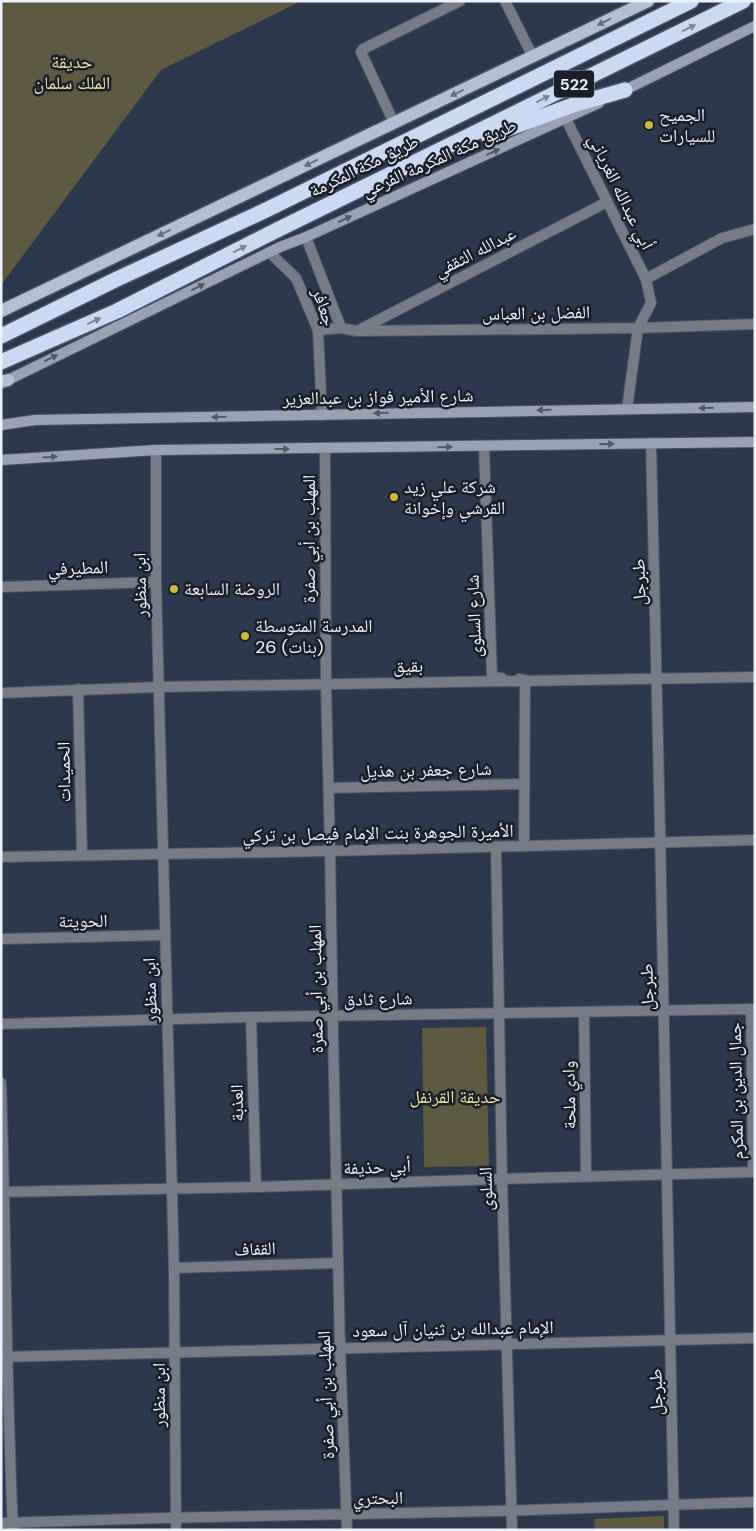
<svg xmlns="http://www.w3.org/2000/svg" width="756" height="1531" viewBox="0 0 756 1531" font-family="'DM Sans','Noto Naskh Arabic',sans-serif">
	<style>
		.green { fill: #5d5a41 }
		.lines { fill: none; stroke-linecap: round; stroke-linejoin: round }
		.street-casing { stroke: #4a5668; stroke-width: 12 }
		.secondary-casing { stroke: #4a5668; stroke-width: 12 }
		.primary-casing { stroke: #4a5668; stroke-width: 15 }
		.highway-casing { stroke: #4a5668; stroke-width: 18 }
		.street { stroke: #757c86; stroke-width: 10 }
		.secondary { stroke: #98a2b2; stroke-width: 10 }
		.primary { stroke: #b3c0d4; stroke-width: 12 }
		.highway { stroke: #cbdaf3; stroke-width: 15 }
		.oneway { fill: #66707e }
		.oneway2 { fill: #7b8698 }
		.oneway3 { fill: #525a66 }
		.poi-dot { fill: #cbb939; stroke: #191f28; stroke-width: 2 }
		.labels { text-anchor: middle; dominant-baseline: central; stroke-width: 5; stroke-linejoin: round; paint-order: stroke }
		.shield { fill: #191f28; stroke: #abb3be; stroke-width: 1 }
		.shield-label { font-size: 16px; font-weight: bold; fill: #eaf2ff }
		.park-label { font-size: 18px; fill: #efe59e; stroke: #191f28 }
		.poi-label { font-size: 18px; fill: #eaf2ff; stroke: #191f28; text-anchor: start }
		.street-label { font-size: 18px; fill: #eaf2ff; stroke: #191f28 }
	</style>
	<rect width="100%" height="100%" fill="#2c384b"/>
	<!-- green -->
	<g class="green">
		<polygon points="1,1 301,1 161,70 1,285"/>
		<polygon points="486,1027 489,1166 424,1167 422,1028"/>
		<polygon points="664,1516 664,1530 595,1530 594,1519"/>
	</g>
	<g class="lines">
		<defs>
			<g id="street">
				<polyline points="505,1 533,57"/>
				<polyline points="566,119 646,279 651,303 638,328 627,409"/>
				<polyline points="394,123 361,52 363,49 460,1"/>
				<polyline points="306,237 341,328"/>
				<polyline points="269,252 296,278 318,330 322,415"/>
				<polyline points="646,279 722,238 755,229"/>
				<polyline points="318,330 341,328 357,331 638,328 755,324"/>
				<polyline points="359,330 607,202"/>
				<polyline points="651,443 660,830 674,1530"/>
				<polyline points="484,446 492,677 502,678"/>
				<polyline points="325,448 326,684 330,851 333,1031 340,1348 347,1530"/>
				<polyline points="156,450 156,582 174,1268 176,1530"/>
				<polyline points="1,587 156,582"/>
				<polyline points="519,679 525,680 524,846"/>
				<polyline points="78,689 82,855"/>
				<polyline points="1,693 159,687 755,677"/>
				<polyline points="329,788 524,784"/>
				<polyline points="496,847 502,1179 512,1530"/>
				<polyline points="1,857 330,851 755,840"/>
				<polyline points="1,939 165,935"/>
				<polyline points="751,1009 753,1172"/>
				<polyline points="584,1013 586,1176"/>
				<polyline points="251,1017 256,1187"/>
				<polyline points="1,1024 251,1017 755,1009"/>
				<path d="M1,1083C6,1232 6,1381 13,1530"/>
				<polyline points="1,1192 256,1187 502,1179 755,1172"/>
				<polyline points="174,1268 338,1263"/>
				<polyline points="1,1357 755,1338"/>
				<polyline points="1,1523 163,1518 498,1511 755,1502"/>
			</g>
			<g id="secondary">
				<polyline points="621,92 755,26"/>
				<polyline points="8,380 280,247 306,237 599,103"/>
				<polyline points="1,425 35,420 755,407"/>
				<polyline points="1,460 156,450 755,442"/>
			</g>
			<g id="primary">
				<polyline points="1,311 648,1"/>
				<polyline points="1,382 8,380"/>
			</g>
			<g id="highway">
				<polyline points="488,136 576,104 625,90"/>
				<polyline points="1,336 117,279 264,211 691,1"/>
				<polyline points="1,362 117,311 275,231 743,1"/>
			</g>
		</defs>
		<!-- street casing -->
		<use href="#street" class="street-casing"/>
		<!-- secondary casing -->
		<use href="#secondary" class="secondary-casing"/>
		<!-- primary casing -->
		<use href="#primary" class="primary-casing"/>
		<!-- highway casing -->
		<use href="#highway" class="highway-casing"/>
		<!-- street -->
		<use href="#street" class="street"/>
		<!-- secondary -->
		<use href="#secondary" class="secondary"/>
		<!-- primary -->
		<use href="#primary" class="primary"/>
		<!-- highway -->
		<use href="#highway" class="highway"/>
	</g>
	<!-- one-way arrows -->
	<defs><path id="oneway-solid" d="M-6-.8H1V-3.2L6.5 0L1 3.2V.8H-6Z" transform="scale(1.25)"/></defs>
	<g class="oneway">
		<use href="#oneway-solid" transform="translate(604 22) rotate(154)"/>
		<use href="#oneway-solid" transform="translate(457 93) rotate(154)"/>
		<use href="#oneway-solid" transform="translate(311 163) rotate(154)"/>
		<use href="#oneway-solid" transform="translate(164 233) rotate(154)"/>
	</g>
	<g class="oneway2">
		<use href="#oneway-solid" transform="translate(689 28) rotate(-26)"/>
		<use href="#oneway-solid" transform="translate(543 99) rotate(-26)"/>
		<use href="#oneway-solid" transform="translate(240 249) rotate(-27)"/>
		<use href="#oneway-solid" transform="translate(94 321) rotate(-24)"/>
	</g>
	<g class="oneway3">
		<use href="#oneway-solid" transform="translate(493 152) rotate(-24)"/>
		<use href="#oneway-solid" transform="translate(345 219) rotate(-24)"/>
		<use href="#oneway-solid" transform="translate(198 287) rotate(-26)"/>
		<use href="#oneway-solid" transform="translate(51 358) rotate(-26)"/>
		<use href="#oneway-solid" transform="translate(706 408) rotate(179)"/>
		<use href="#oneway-solid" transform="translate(544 410) rotate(179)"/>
		<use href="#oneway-solid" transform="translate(381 413) rotate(179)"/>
		<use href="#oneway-solid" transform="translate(219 417) rotate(179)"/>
		<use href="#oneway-solid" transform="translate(607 444) rotate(-1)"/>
		<use href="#oneway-solid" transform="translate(445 447) rotate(-1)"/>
		<use href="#oneway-solid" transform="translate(282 449)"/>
		<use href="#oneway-solid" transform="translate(50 457) rotate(-4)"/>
	</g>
	<!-- markers -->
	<g class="poi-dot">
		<circle cx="649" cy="125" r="5"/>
		<circle cx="394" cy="497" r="5"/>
		<circle cx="174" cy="589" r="5"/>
		<circle cx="245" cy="636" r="5"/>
	</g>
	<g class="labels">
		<!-- shield labels -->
		<rect class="shield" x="554" y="70.5" width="40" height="27" rx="4"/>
		<g class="shield-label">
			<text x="574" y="84">522</text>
		</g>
		<!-- park labels -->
		<g class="park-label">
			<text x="72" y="62">حديقة<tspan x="72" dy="21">الملك سلمان</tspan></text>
			<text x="455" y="1097">حديقة القرنفل</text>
		</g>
		<!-- poi labels -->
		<g class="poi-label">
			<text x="659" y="115">الجميح<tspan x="659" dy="21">للسيارات</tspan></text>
			<text x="404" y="487">شركة علي زيد<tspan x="404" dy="21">القرشي وإخوانة</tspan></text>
			<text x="184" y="589">الروضة السابعة</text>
			<text x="255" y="626">المدرسة المتوسطة<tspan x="255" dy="21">26 (بنات)</tspan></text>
		</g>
		<!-- street labels -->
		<g class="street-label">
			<text transform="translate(439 158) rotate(-24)">طريق مكة المكرمة الفرعي</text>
			<text transform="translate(364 166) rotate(-26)">طريق مكة المكرمة</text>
			<text transform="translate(621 192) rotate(64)">أبي عبدالله الغرياني</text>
			<text transform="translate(475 252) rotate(-27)">عبدالله الثقفي</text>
			<text transform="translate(324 307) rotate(71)">جعافر</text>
			<text transform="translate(536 313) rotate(-1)">الفضل بن العباس</text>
			<text transform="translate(378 397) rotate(-1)">شارع الأمير فواز بن عبدالعزير</text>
			<text transform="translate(309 539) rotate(-90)">المهلب بن أبي صفرة</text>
			<text transform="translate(78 568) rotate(-2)">المطيرفي</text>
			<text transform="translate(639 582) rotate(-91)">طبرجل</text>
			<text transform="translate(140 585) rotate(-91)">ابن منظور</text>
			<text transform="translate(474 616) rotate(-92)">شارع السلوى</text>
			<text transform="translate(408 666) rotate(-1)">بقيق</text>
			<text transform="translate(426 770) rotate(-1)">شارع جعفر بن هذيل</text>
			<text transform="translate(64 772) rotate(-91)">الحميدات</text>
			<text transform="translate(378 833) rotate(-1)">الأميرة الجوهرة بنت الإمام فيصل بن تركي</text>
			<text transform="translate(83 921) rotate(-1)">الحويتة</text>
			<text transform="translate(647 987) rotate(-91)">طبرجل</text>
			<text transform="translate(316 989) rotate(-91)">المهلب بن أبي صفرة</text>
			<text transform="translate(150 990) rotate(-92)">ابن منظور</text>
			<text transform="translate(378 999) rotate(-1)">شارع ثادق</text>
			<text transform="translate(736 1091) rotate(-91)">جمال الدين بن المكرم</text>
			<text transform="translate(569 1095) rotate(-91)">وادي ملحة</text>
			<text transform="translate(237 1103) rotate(-91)">العذبة</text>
			<text transform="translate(377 1167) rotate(-2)">أبي حذيفة</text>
			<text transform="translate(486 1189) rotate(-92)">السلوى</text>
			<text transform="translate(255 1249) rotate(-2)">القفاف</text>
			<text transform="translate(453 1329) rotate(-1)">الإمام عبدالله بن ثنيان آل سعود</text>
			<text transform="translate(656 1392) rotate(-91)">طبرجل</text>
			<text transform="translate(159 1395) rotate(-90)">ابن منظور</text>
			<text transform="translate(326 1395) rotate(-92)">المهلب بن أبي صفرة</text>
			<text transform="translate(378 1498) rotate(-1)">البحتري</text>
		</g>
	</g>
	<!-- border -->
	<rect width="756" height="1531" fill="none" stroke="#eaf2ff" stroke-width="5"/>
</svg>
